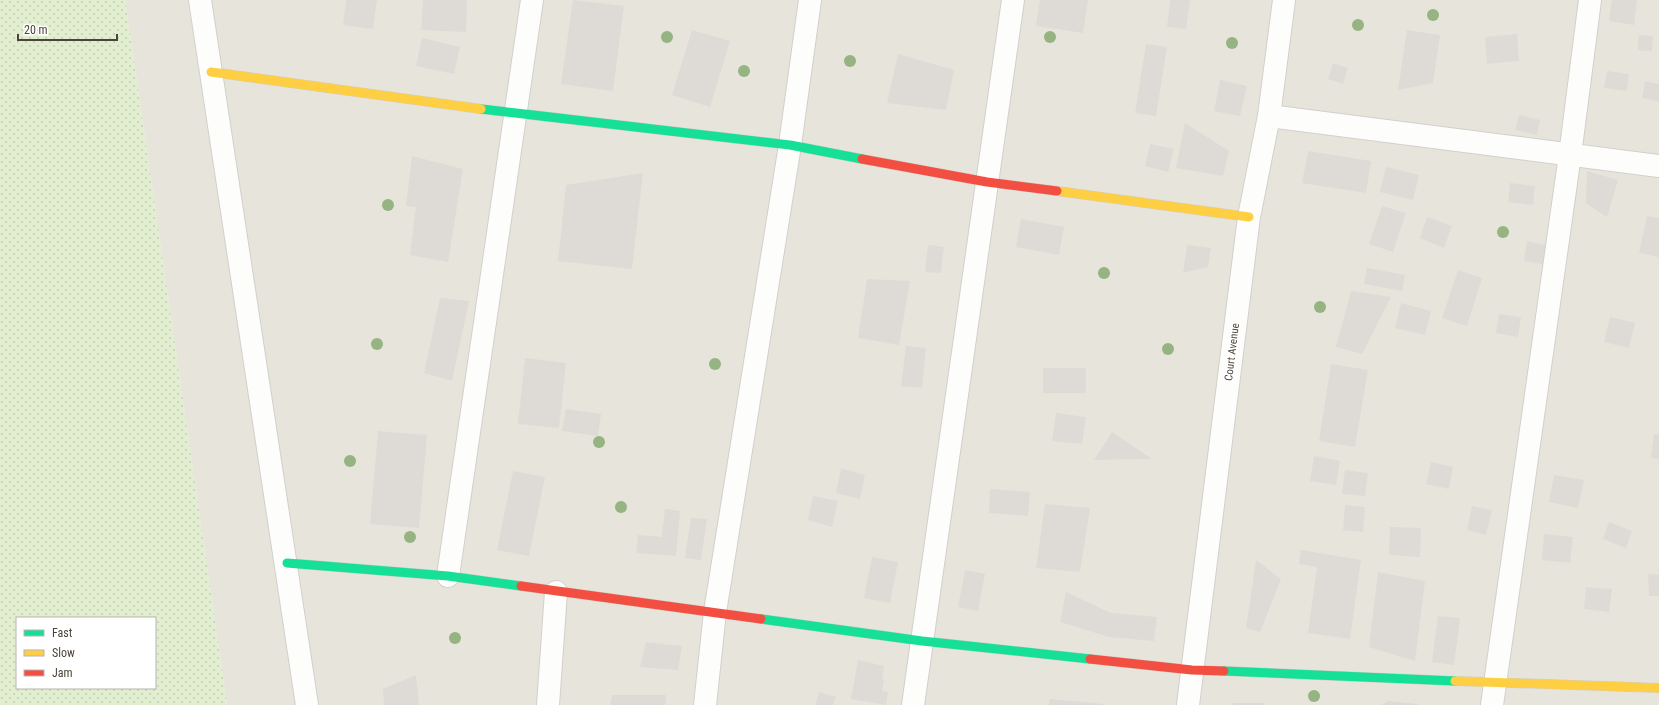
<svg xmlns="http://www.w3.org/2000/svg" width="1659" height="705" viewBox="0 0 1659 705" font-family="'Roboto Condensed',sans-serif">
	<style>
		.residential { fill: #e7e4dc }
		.grass { fill: url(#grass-dots); fill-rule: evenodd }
		.building { fill: #dedbd6 }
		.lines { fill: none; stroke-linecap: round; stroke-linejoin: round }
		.street-casing { stroke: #d2d0cb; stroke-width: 24 }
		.fast-casing { stroke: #d3cfc5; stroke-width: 10 }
		.slow-casing { stroke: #d3cfc5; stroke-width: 10 }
		.jam-casing { stroke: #d3cfc5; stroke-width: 10 }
		.street { stroke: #fdfdfc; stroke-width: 22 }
		.fast { stroke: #16e098; stroke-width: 9 }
		.slow { stroke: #ffcf43; stroke-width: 9 }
		.jam { stroke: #f24e42; stroke-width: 9 }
		.tree { fill: #96b382 }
		.labels { text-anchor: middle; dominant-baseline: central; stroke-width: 3; stroke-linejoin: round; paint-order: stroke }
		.street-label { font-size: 11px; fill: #4b4439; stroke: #fff }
	</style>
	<defs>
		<pattern id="grass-dots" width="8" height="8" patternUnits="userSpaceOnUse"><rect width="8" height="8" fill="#e1eecf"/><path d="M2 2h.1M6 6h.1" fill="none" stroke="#c3cdb2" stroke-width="1.8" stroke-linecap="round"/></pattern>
	</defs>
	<rect width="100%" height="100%" fill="#f4f2ee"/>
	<!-- residential -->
	<polygon class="residential" points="125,0 1659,0 1659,705 227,705"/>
	<!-- grass -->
	<path class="grass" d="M0,0H125L227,705H0ZM17,618H155V688H17Z"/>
	<!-- building -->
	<g class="building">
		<polygon points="346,0 377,0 373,29 343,25"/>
		<polygon points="423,0 467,0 466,32 421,30"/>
		<polygon points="573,0 624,6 613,91 561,84"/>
		<polygon points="1040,0 1088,0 1083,33 1036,26"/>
		<polygon points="1170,0 1190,0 1186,29 1167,27"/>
		<polygon points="1612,0 1637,0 1634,25 1609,21"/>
		<polygon points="692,30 730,41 710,107 672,95"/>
		<polygon points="1407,30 1440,35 1433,83 1398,90"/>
		<polygon points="1517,34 1519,61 1487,64 1485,37"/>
		<polygon points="1639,35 1653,36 1652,51 1638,50"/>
		<polygon points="422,38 460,47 454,74 416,66"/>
		<polygon points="1146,44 1167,47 1156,116 1135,113"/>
		<polygon points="898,54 954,70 946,110 887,103"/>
		<polygon points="1333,63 1348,68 1343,84 1328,79"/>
		<polygon points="1607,71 1629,74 1627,91 1604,88"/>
		<polygon points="1220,80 1247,86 1240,116 1214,111"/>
		<polygon points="1645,81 1659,84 1659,101 1642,98"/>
		<polygon points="1519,115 1540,120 1537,135 1515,130"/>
		<polygon points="1185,123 1229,151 1223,176 1176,168"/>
		<polygon points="1150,144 1174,149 1168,172 1145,166"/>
		<polygon points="1308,151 1371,161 1366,193 1302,183"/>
		<polygon points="412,156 463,169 448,262 410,255 416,207 406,206"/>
		<polygon points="1386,167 1419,175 1413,200 1380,192"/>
		<polygon points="1587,171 1618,180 1607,217 1586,203"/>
		<polygon points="643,173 632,269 558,261 566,185"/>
		<polygon points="1510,183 1535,186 1533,205 1508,202"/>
		<polygon points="1382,206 1406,213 1393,252 1369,244"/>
		<polygon points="1647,216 1659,218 1659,257 1639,253"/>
		<polygon points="1427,217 1452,226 1444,248 1420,238"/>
		<polygon points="1021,219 1064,227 1059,255 1016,247"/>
		<polygon points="1527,241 1550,246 1547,265 1524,261"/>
		<polygon points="928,245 944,247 941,273 925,272"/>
		<polygon points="1187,245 1211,248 1208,267 1183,273"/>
		<polygon points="1367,268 1405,275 1402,291 1364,284"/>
		<polygon points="1458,270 1482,278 1467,326 1442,318"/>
		<polygon points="867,279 910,281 899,345 858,338"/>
		<polygon points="1351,291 1391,297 1362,354 1336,347"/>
		<polygon points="440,298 469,301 452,381 424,373"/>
		<polygon points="1401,303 1431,311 1425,335 1395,328"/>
		<polygon points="1499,314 1521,317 1518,337 1496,333"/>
		<polygon points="1610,317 1635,323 1629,348 1604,342"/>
		<polygon points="906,346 926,348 922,388 901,386"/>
		<polygon points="525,358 566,363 559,428 518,424"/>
		<polygon points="1331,364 1368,370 1355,447 1319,441"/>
		<rect x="1043" y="368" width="43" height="25"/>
		<polygon points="566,409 601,414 598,436 562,431"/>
		<polygon points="1056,413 1086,417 1082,444 1052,441"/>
		<polygon points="378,431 427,435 419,528 370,524"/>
		<polygon points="1112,432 1152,459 1094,460"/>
		<polygon points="1654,434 1659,435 1659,459 1651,458"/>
		<polygon points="1314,456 1340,461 1336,485 1310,481"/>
		<polygon points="1431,462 1453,467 1449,489 1426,484"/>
		<polygon points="841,468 865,475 860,499 836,493"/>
		<polygon points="1345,470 1368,473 1365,496 1342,494"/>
		<polygon points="513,471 545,477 529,556 497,550"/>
		<polygon points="1554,475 1584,480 1578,508 1549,502"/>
		<polygon points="990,489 1030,492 1028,516 989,513"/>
		<polygon points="813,496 838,501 832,527 808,520"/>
		<polygon points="1045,504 1090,508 1080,572 1036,568"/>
		<polygon points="1345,505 1365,507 1363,532 1343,530"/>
		<polygon points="1472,506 1492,510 1486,535 1467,530"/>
		<polygon points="665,509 680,511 676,556 636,553 638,535 662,537"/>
		<polygon points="691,518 707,519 701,560 685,558"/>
		<polygon points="1609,522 1632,531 1626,548 1603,539"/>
		<polygon points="1390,527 1421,528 1420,557 1389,555"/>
		<polygon points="1544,534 1573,537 1570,563 1542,560"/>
		<polygon points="1301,550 1361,560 1350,639 1308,633 1317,567 1299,564"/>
		<polygon points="872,557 898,562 890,603 864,598"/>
		<polygon points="1256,560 1281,579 1260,632 1246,628"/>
		<polygon points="965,570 985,574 978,611 958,607"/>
		<polygon points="1378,572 1425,581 1415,661 1369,647"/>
		<polygon points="1648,574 1659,575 1659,596 1649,596"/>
		<polygon points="1586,587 1612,589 1609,612 1584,609"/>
		<polygon points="1066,592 1111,613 1157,617 1154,641 1109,637 1060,622"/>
		<polygon points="1438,616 1460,618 1454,665 1432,662"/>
		<polygon points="646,642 682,646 678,670 640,667"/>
		<polygon points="858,660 884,666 882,679 884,679 882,691 888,692 886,705 851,699"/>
		<polygon points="416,675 419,705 384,705 383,689"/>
		<polygon points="819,692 836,697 833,705 815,705"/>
		<polygon points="612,695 666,695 665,705 610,705"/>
		<polygon points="1050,699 1103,704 1103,705 1049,705"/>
		<polygon points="1389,701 1418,704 1418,705 1381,705"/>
		<polygon points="1233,703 1265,703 1264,705 1233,705"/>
	</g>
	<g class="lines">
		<defs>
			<g id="street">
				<polyline points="200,0 307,705"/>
				<polyline points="1269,116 1659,166"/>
				<polyline points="448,576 532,0"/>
				<polyline points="548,705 556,592"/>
				<polyline points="705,705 715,612 790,145 810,0"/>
				<polyline points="913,705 1013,0"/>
				<polyline points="1188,705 1249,217 1269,116 1284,0"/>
				<polyline points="1492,705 1570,155 1590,0"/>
			</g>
			<g id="fast">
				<polyline points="481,109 790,145 862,159"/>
				<polyline points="287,563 448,576 521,586"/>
				<polyline points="761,619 922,641 1090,659"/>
				<polyline points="1224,671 1455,681"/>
			</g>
			<g id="slow">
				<polyline points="211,72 481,109"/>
				<polyline points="1057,191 1249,217"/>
				<polyline points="1455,681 1659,688"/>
			</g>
			<g id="jam">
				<polyline points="862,159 987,182 1057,191"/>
				<polyline points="521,586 761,619"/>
				<polyline points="1090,659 1192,670 1224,671"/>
			</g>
		</defs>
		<!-- street casing -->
		<use href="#street" class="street-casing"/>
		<!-- fast casing -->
		<use href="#fast" class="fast-casing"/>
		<!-- slow casing -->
		<use href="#slow" class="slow-casing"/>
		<!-- jam casing -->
		<use href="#jam" class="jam-casing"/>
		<!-- street -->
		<use href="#street" class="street"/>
		<!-- fast -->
		<use href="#fast" class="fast"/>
		<!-- slow -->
		<use href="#slow" class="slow"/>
		<!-- jam -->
		<use href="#jam" class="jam"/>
	</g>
	<!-- trees -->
	<g class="tree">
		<circle cx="1433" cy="15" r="6"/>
		<circle cx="1358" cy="25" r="6"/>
		<circle cx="667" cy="37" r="6"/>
		<circle cx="1050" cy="37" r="6"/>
		<circle cx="1232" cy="43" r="6"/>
		<circle cx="850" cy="61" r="6"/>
		<circle cx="744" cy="71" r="6"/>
		<circle cx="388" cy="205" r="6"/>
		<circle cx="1503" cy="232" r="6"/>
		<circle cx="1104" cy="273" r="6"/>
		<circle cx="1320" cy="307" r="6"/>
		<circle cx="377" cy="344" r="6"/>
		<circle cx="1168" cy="349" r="6"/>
		<circle cx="715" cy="364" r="6"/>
		<circle cx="599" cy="442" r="6"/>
		<circle cx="350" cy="461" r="6"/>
		<circle cx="621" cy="507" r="6"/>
		<circle cx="410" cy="537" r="6"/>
		<circle cx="455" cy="638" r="6"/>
		<circle cx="1314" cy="696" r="6"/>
	</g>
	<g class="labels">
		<!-- street labels -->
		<g class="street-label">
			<text transform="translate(1232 352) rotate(-83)">Court Avenue</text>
		</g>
	</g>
	<!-- legend -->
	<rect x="16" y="617" width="140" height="72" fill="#ffffff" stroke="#b7b4b0"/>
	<rect x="24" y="630" width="20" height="6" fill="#16e098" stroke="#b7b4b0"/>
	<text x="52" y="637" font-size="12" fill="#4b4439">Fast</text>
	<rect x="24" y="650" width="20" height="6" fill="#ffcf43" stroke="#b7b4b0"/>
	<text x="52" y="657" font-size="12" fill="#4b4439">Slow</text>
	<rect x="24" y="670" width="20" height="6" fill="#f24e42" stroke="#b7b4b0"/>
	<text x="52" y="677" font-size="12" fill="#4b4439">Jam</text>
	<!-- scale -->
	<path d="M18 34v6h99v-6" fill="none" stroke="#4b4439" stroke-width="2"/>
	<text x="24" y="34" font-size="12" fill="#4b4439" stroke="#ffffff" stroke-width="3" paint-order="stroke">20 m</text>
</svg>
